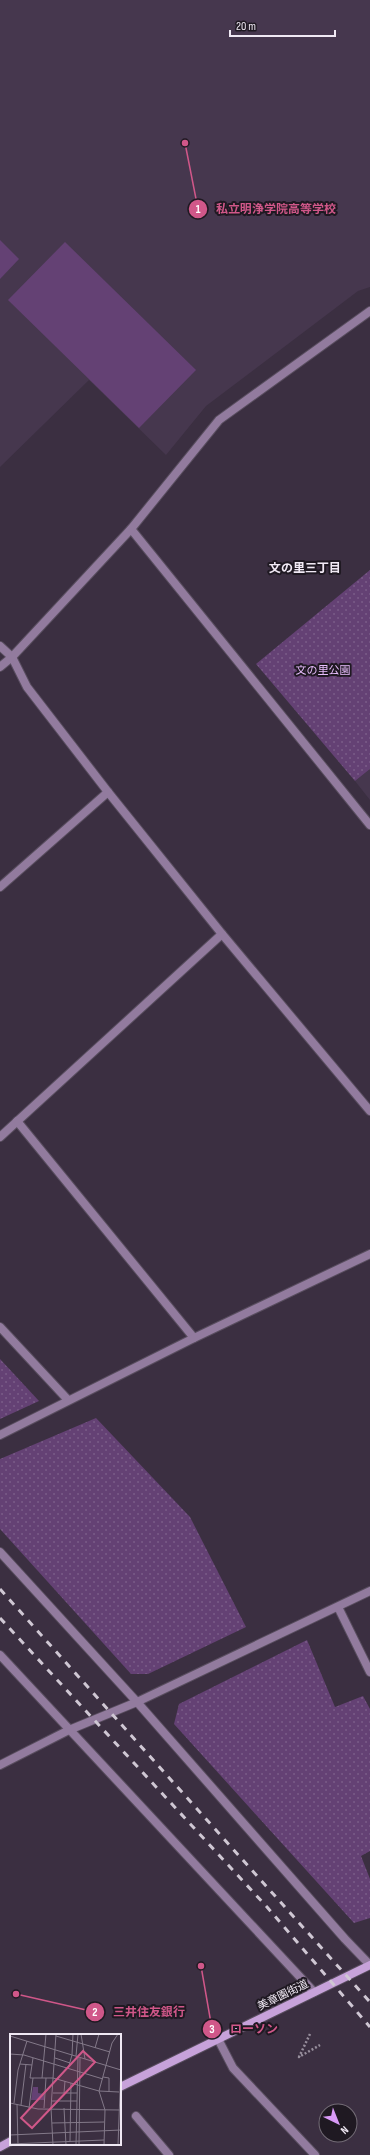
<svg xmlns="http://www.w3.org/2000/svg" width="370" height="2155" viewBox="0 0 370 2155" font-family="'Sofia Sans Condensed','Noto Sans JP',sans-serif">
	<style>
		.built { fill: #46374e }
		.grass { fill: url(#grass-dots) }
		.pitch { fill: #644174 }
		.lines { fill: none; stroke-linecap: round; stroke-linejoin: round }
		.lane-casing { stroke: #584d5e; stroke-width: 10 }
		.street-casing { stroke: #584d5e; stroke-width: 10 }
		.secondary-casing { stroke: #584d5e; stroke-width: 10 }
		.path { stroke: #978e9c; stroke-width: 2.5; stroke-dasharray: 2 2; stroke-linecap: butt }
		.lane { stroke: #927b9e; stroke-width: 8 }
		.street { stroke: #927b9e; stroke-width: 8 }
		.secondary { stroke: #c7a2da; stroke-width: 8 }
		.rail { stroke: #cfc7d3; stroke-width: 3; stroke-dasharray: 7 7; stroke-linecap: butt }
		.labels { text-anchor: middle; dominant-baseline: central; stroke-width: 4; stroke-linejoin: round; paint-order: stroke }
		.park-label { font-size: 11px; fill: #e7bdfc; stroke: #1f1922 }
		.street-label { font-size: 11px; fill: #f0e9f4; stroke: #1f1922 }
		.neighbourhood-label { font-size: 12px; font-weight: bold; fill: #f0e9f4; stroke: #1f1922 }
		.inset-road { fill: none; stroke: #837989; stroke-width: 1 }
		.view { fill: #d05789; fill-opacity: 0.15; stroke: #d05789; stroke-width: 2 }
		.inset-edge { fill: none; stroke: #f0e9f4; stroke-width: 2 }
		.leader { fill: none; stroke: #d05789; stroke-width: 1.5 }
		.callout-dot { fill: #d05789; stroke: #1f1922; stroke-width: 1.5 }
		.mark-label { font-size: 12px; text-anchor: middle; font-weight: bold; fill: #fff }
		.callout-label { font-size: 12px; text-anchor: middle; font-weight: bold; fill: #d05789; stroke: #1f1922; stroke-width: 4; stroke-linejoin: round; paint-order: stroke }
	</style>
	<defs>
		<pattern id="grass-dots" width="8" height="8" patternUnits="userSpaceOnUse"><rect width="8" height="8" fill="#644174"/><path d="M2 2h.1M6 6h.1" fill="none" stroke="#7a5c88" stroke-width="1.8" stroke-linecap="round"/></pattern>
	</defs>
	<rect width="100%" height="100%" fill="#3b2f41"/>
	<!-- built -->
	<g class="built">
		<polygon points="0,0 370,0 370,287 358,291 206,406 166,455 89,380 0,467"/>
		<polygon points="370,769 370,800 355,781"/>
	</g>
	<!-- grass -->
	<g class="grass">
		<polygon points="370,570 370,769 355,781 256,664"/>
		<polygon points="0,1359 39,1401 0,1419"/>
		<polygon points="96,1418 190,1517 246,1627 148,1674 131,1674 0,1529 0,1459"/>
		<polygon points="307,1640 335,1707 363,1696 370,1709 370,1851 361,1856 370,1879 370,1918 354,1923 174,1724 179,1704"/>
	</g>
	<!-- pitch -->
	<g class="pitch">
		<polygon points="0,240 19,259 0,279"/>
		<polygon points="65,242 196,370 139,428 8,300"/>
	</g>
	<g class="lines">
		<defs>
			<polyline id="lane" points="136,2116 169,2155"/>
			<g id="street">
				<polyline points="131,529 370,825"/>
				<polyline points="0,646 12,657 27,687 108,792 222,934 370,1111"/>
				<polyline points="0,667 12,657 131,529 219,420 370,311"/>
				<polyline points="0,887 108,792"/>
				<polyline points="17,1121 194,1338"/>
				<polyline points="0,1137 222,934"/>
				<polyline points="0,1327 68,1400"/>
				<polyline points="0,1435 194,1338 370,1254"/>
				<polyline points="0,1552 137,1702 345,1939 370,1965"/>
				<polyline points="338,1607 370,1672"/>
				<polyline points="0,1655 314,1992"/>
				<polyline points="0,1765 69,1730 137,1702 370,1591"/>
				<polyline points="218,2039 233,2068 315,2155"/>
			</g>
			<g id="secondary">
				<polyline points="120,2087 370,1965"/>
				<polyline points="0,2147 11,2141"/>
			</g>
		</defs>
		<!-- lane casing -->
		<use href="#lane" class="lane-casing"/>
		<!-- street casing -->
		<use href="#street" class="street-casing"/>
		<!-- secondary casing -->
		<use href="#secondary" class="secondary-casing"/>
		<!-- path -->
		<polyline class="path" points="310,2034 299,2057 320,2045"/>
		<!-- lane -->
		<use href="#lane" class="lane"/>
		<!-- street -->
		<use href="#street" class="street"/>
		<!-- secondary -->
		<use href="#secondary" class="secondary"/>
		<!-- rail -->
		<g class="rail">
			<polyline points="0,1589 370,2002"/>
			<polyline points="0,1618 267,1907 370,2027"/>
		</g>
	</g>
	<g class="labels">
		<!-- park labels -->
		<g class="park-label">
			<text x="323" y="670">文の里公園</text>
		</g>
		<!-- street labels -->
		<g class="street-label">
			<text transform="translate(283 1995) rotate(-26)">美章園街道</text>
		</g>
		<!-- neighbourhood labels -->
		<g class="neighbourhood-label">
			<text x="305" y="568">文の里三丁目</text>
		</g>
	</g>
	<!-- overview -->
	<g transform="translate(10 2034)">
		<rect width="111" height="111" fill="#3b2f41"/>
		<path d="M23,53H28V59L34,60V66H21Z" fill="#644174"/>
		<path class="inset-road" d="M71,0L75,25M0,2L111,36M46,2L100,18M85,14L89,0M0,20L14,21L93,45M66,22L68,0M23,24L20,44H43L89,57L109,58M45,24L60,29M10,30L22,31M58,35L62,21L63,0M93,43L99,44V58M32,44L36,0M43,59H67M54,59L55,47M111,65V49M42,67H67M0,69L28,75L111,76M4,69L8,36L17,7M7,70L8,111M11,71L16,30M19,74L23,44M34,74L36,44M54,74L56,111M42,89L94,88M0,101L111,96M60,107L61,49M0,110L94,106M43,111L41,74L46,0M66,111L68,23M69,111L70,24M94,111L95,76L89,57L102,9L108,0M108,111L111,32"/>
		<path class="view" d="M73,17L85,28L22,94L11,84Z"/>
		<rect width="111" height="111" class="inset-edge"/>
	</g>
	<!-- callouts -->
	<path class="leader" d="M185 143L198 209M16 1994L95 2012M201 1966L212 2029"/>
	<g class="callout-dot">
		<circle cx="185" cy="143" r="4"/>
		<circle cx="16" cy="1994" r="4"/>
		<circle cx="201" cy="1966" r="4"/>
		<circle cx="198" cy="209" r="10"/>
		<circle cx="95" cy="2012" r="10"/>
		<circle cx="212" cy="2029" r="10"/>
	</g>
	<g class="mark-label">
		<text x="198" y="213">1</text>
		<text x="95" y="2016">2</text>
		<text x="212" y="2033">3</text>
	</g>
	<g class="callout-label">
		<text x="276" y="213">私立明浄学院高等学校</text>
		<text x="149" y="2016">三井住友銀行</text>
		<text x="254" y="2033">ローソン</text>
	</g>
	<!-- north arrow -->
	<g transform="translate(338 2123) rotate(137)"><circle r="19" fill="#1f1922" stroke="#736c76"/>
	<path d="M0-3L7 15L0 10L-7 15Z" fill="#d99af7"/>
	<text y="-6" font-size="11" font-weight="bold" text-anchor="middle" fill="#f0e9f4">N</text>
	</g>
	<!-- scale -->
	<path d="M230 30v6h105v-6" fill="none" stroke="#f0e9f4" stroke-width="2"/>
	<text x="236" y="30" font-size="12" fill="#f0e9f4" stroke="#1f1922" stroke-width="3" paint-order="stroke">20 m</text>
</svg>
